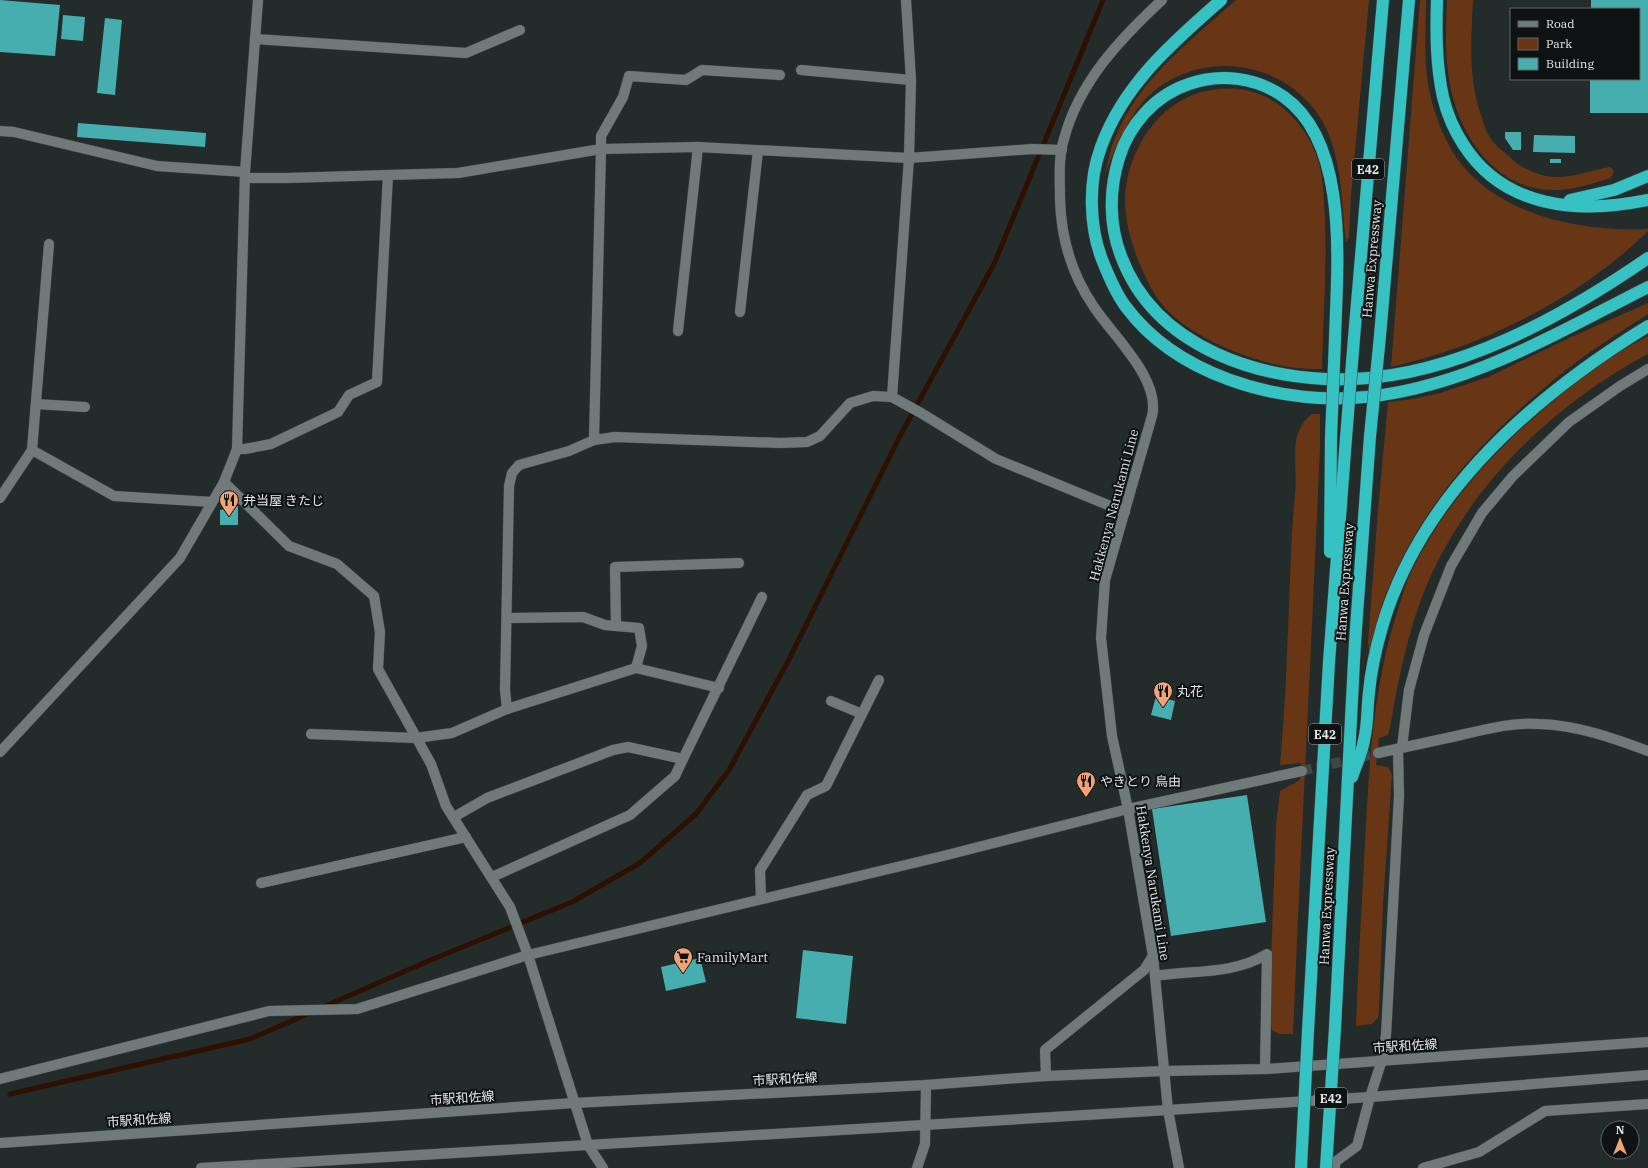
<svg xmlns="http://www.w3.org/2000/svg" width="1648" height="1168" viewBox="0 0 1648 1168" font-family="'IBM Plex Serif','Noto Sans JP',serif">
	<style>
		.green { fill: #683614 }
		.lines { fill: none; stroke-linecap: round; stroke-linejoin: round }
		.stream { stroke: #2d1000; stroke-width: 5 }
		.building { fill: #46aeaf }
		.tertiary-tunnel { stroke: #404747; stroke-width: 10; stroke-dasharray: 10 5; stroke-linecap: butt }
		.minor-casing { stroke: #3f4646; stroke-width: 11 }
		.tertiary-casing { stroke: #3f4646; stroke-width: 11 }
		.secondary-casing { stroke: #3f4646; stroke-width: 11 }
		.motorway-casing { stroke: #3f4646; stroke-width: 13 }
		.minor { stroke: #717a7a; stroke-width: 10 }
		.tertiary { stroke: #717a7a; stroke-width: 10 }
		.secondary { stroke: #717a7a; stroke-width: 10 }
		.motorway { stroke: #36c1c3; stroke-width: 12 }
		.motorway-bridge-casing { stroke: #3f4646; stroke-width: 13; stroke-linecap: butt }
		.motorway-bridge { stroke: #36c1c3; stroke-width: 12 }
		.labels { text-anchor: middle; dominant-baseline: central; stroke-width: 4; stroke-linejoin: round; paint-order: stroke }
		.shield { fill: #0f1212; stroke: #a2a6a6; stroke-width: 1 }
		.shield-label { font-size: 12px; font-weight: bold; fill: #e1e6e6 }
		.street-label { font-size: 13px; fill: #e1e6e6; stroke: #0f1212 }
		.poi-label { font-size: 13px; fill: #e1e6e6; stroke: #0f1212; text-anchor: start }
	</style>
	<rect width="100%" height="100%" fill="#232b2b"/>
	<!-- green -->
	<g class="green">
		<path d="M1236,0H1369L1351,195L1349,238L1346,242C1341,203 1343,163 1325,126C1293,64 1209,46 1154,91C1130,111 1117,145 1105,174C1108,162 1110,149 1115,138C1138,80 1191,40 1236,0Z"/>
		<path d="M1420,0H1426C1426,31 1423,64 1430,94C1436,119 1446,145 1462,165C1504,217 1585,232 1648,229V231C1580,298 1484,346 1391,367Z"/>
		<path d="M1447,0H1473C1471,39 1468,77 1481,115C1484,126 1488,137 1496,145C1498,148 1502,150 1505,153C1518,166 1534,175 1553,177C1573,178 1591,170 1610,167L1614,171L1611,178C1594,183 1577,189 1558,190C1493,193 1455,130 1448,73C1445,49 1446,24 1447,0Z"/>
		<path d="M1218,89C1228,89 1239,88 1249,91C1283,98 1310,131 1319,163C1324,182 1324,202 1325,221C1327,270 1323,320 1322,369C1272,371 1199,344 1165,308C1155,297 1149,284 1143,272C1133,249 1125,224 1125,199C1126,160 1149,117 1184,99C1194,93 1206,91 1218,89Z"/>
		<path d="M1648,303V314C1619,333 1588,352 1561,374C1471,446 1392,537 1369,653L1368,642L1378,510L1388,402L1413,399L1440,393L1488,377L1571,337Z"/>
		<path d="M1648,336V354C1543,410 1452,502 1415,617C1406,646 1399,676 1394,705C1392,715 1391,725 1388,735L1379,738L1376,765L1388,767L1392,774L1383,904L1379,1010L1378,1018L1372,1024L1356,1026C1358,965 1362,903 1365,842C1369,766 1373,688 1396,616C1401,600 1405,585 1412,570C1439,515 1482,464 1528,423C1565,390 1603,359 1648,336Z"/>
		<path d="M1312,414H1320V445C1312,641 1301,837 1293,1034H1279L1272,1030L1269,1017L1276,825L1280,791L1300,780L1301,763L1280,765C1283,728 1286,691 1287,653C1290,600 1290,546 1295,493C1297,477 1293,449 1297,436C1300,427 1305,419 1312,414Z"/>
	</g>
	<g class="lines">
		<!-- stream -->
		<g class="stream">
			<polyline points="323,1007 426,962 572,902 640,863 696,814 729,770 786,665 901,434 994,264 1103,0"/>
			<polyline points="10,1094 250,1039 310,1013"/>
		</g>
	</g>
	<!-- building -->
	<g class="building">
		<polygon points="0,0 60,5 55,56 0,52"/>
		<polygon points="1591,0 1648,0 1648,113 1590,113 1590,79 1639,79 1639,9 1591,9"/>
		<polygon points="63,15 85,17 83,41 61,39"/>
		<polygon points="105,18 122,20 115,95 97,93"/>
		<polygon points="78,123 206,133 205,147 77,137"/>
		<polygon points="1505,132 1521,132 1521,150 1513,150 1505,138"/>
		<polygon points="1534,135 1575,136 1575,153 1533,152"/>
		<rect x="1550" y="159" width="11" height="4"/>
		<polygon points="238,506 238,525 220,525 220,510"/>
		<polygon points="1156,696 1175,701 1171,720 1151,715"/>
		<polygon points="1247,795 1266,922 1171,936 1152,809"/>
		<polygon points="803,950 853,956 846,1024 796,1018"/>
		<polygon points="700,958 706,982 666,991 661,967"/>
	</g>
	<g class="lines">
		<!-- tertiary-tunnel -->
		<polyline class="tertiary-tunnel" points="1302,771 1378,753"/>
		<defs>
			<g id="minor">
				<polyline points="255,39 466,53 520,30"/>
				<polyline points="801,70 911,80"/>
				<polyline points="0,131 14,132 157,166 245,172"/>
				<polyline points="388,175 458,173 601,149 601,136 623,97 629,76 686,80 702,70 780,75"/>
				<polyline points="740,312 758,151"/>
				<polyline points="678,331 698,147"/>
				<polyline points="892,397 909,158 911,80 906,0"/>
				<polyline points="36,404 85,407"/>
				<polyline points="594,440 615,437 780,443 807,442 820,436 850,403 873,396 892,397 921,413 996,459 1125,512"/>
				<polyline points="237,449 245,449 271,444 338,412 349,395 377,382 388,175 286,178 245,178"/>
				<polyline points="32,450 114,496 212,502"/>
				<polyline points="224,482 289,546 337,564 374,596 380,632 378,669 431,764 446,806 510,907 528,955 588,1145 603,1168"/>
				<polyline points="0,498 32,450 49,244"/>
				<polyline points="507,618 583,617 605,625 616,626 615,567 739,563"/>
				<polyline points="616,626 639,628 642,646 636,668 719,688"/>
				<polyline points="831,701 862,714"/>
				<polyline points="507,709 505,690 509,486 512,473 519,465 569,451 594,440 601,149 698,147 909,158 1032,149 1062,150"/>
				<polyline points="311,734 416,738 452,733 507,709 636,668"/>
				<polyline points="1402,747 1409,690 1424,635 1451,566 1482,513 1513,476 1569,422 1620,386 1648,369"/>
				<polyline points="0,752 180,558 224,482 237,449 245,172 258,0"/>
				<polyline points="683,759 762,597"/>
				<polyline points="454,817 487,798 613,750 628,747 683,759 675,776 630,815 492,877"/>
				<polyline points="261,883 466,837"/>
				<polyline points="761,899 760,870 807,795 826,786 879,680"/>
				<path d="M1155,976C1193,970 1233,975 1267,954L1265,1069"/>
				<polyline points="1046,1076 1045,1050 1144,970 1153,956"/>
				<polyline points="1168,1110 1179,1168"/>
				<polyline points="1335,1168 1335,1162 1357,1146 1370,1097 1382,1060 1386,1035 1399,796 1398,749"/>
				<polyline points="1423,1168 1479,1152 1545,1111 1648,1104"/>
			</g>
			<g id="tertiary">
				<path d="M1378,753C1406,747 1434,741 1461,735C1487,729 1513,722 1539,724C1577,725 1613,738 1648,751"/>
				<polyline points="1164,1071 1265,1069 1648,1042"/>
				<polyline points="0,1079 269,1011 357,1009 528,955 943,856 1128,809 1302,771"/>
				<polyline points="1168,1110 1370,1097 1648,1075"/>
				<polyline points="0,1143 574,1103 926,1085"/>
				<polyline points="201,1168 924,1125"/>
			</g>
			<g id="secondary">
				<path d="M924,1125L1168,1110L1153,956L1128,809L1112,736L1101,638L1105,580L1152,416C1161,379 1113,336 1094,307C1072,275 1061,238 1060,199C1060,179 1058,159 1064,139C1079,82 1120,39 1162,0"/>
				<polyline points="917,1168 925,1144 926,1085 1046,1076 1164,1071"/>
			</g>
			<g id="motorway">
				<path d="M1221,0C1173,42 1123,85 1101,147C1088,181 1089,228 1103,262C1109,277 1116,294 1126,307C1176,374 1272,402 1352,398C1459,392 1555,334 1648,287"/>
				<path d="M1437,0C1436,33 1436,65 1443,97C1447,114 1454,130 1463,144C1504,209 1579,214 1648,200"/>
				<polyline points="1570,200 1614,190 1648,176"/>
				<polyline points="1380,336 1409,0"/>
				<polyline points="1354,338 1383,0"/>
				<path d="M1335,339C1337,267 1350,144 1284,97C1256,77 1220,73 1189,84C1155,95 1129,125 1119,158C1109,190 1109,225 1121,256C1155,348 1263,383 1353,379C1458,375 1564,316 1648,258"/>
				<polyline points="1330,552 1331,438"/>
				<path d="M1352,777C1356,765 1362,753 1364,740C1368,724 1367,708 1369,692C1371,670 1376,648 1382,627C1421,493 1534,396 1648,326"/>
				<polyline points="1335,1028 1355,642 1370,436"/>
				<polyline points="1308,1031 1329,662 1346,438"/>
			</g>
		</defs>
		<!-- minor casing -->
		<use href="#minor" class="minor-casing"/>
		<!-- tertiary casing -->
		<use href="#tertiary" class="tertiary-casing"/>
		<!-- secondary casing -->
		<use href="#secondary" class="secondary-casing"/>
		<!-- motorway casing -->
		<use href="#motorway" class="motorway-casing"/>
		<!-- minor -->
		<use href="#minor" class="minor"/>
		<!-- tertiary -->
		<use href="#tertiary" class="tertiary"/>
		<!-- secondary -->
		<use href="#secondary" class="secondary"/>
		<!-- motorway -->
		<use href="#motorway" class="motorway"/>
		<defs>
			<g id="motorway-bridge">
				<polyline points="1370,436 1380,336"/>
				<polyline points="1331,438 1335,339"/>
				<polyline points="1346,438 1354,338"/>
				<polyline points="1301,1168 1308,1031"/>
				<polyline points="1326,1168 1335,1028"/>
			</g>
		</defs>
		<!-- motorway-bridge casing -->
		<use href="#motorway-bridge" class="motorway-bridge-casing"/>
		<!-- motorway-bridge -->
		<use href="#motorway-bridge" class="motorway-bridge"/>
	</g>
	<!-- icons -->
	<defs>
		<symbol id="restaurant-pin" viewBox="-11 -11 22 30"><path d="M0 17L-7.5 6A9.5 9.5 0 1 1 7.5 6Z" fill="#efa376" stroke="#0f1212"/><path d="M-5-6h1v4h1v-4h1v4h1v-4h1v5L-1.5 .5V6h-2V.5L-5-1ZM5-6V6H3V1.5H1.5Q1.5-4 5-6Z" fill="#111"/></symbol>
		<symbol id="supermarket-pin" viewBox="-11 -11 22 30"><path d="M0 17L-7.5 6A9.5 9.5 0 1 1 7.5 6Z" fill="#efa376" stroke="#0f1212"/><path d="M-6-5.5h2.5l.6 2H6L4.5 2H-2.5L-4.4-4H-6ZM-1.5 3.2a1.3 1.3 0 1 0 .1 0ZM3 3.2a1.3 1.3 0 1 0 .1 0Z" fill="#111"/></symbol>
	</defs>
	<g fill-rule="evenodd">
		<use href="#restaurant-pin" x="218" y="489" width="22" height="30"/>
		<use href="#restaurant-pin" x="1152" y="680" width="22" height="30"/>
		<use href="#restaurant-pin" x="1075" y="770" width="22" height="30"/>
		<use href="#supermarket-pin" x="672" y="946" width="22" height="30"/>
	</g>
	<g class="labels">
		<!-- shield labels -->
		<g class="shield">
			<rect x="1352" y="159" width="32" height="20" rx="3"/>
			<rect x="1309" y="724" width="32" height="20" rx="3"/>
			<rect x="1315" y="1088" width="32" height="20" rx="3"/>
		</g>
		<g class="shield-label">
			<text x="1368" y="169">E42</text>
			<text x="1325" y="734">E42</text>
			<text x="1331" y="1098">E42</text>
		</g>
		<!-- street labels -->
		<g class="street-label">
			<text transform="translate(1372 259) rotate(-85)">Hanwa Expressway</text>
			<text transform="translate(1114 505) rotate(-75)">Hakkenya Narukami Line</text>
			<text transform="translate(1345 582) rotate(-86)">Hanwa Expressway</text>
			<text transform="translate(1153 883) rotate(81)">Hakkenya Narukami Line</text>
			<text transform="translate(1327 906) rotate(-87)">Hanwa Expressway</text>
			<text transform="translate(1405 1046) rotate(-4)">市駅和佐線</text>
			<text transform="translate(785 1079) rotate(-3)">市駅和佐線</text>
			<text transform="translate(462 1098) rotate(-4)">市駅和佐線</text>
			<text transform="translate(139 1120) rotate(-4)">市駅和佐線</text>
		</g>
		<!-- poi labels -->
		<g class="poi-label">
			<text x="243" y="500">弁当屋 きたじ</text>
			<text x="1177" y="691">丸花</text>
			<text x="1100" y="781">やきとり 鳥由</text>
			<text x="697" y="957">FamilyMart</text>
		</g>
	</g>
	<!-- legend -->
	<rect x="1510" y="8" width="130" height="72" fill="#0f1212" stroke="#636767"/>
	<rect x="1518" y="21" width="20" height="6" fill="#717a7a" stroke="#636767"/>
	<text x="1546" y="28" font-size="12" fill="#e1e6e6">Road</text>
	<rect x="1518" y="38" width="20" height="12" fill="#683614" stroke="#636767"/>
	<text x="1546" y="48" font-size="12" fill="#e1e6e6">Park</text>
	<rect x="1518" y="58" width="20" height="12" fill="#46aeaf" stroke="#636767"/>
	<text x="1546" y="68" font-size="12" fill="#e1e6e6">Building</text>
	<!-- north arrow -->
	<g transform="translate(1620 1140)"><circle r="19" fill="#0f1212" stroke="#636767"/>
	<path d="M0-3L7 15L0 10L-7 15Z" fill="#efa376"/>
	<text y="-6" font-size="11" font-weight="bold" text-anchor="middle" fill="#e1e6e6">N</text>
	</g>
</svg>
